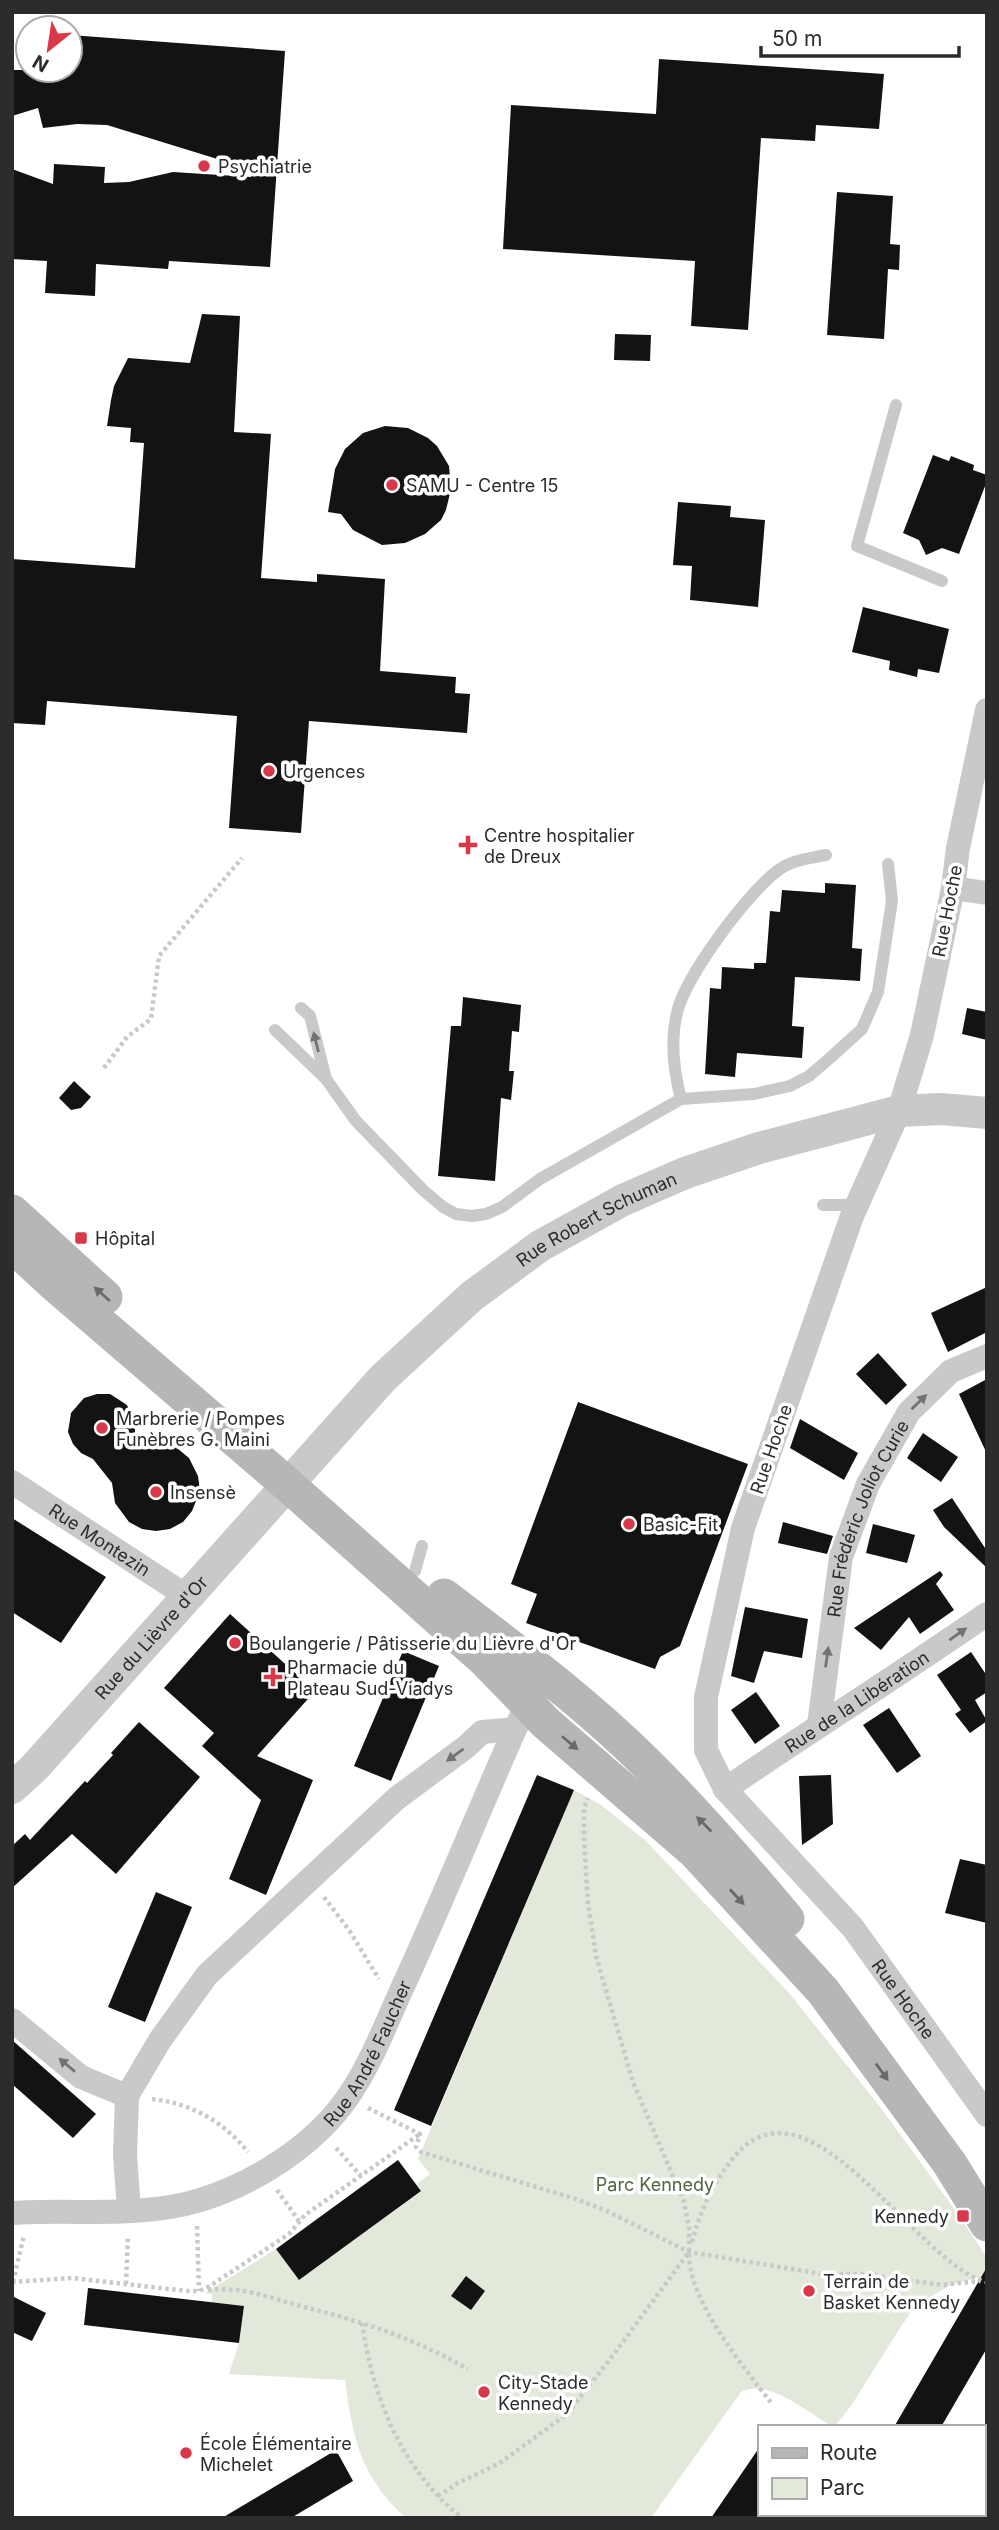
<svg xmlns="http://www.w3.org/2000/svg" width="999" height="2530" viewBox="0 0 999 2530" font-family="Inter,sans-serif">
	<style>
		.green { fill: #e2e9da }
		.building { fill: #131313 }
		.lines { fill: none; stroke-linecap: round; stroke-linejoin: round }
		.path { stroke: #c9c9c9; stroke-width: 4.5; stroke-dasharray: 3.5 3.5; stroke-linecap: butt }
		.service { stroke: #c9c9c9; stroke-width: 12 }
		.minor { stroke: #c9c9c9; stroke-width: 24 }
		.tertiary { stroke: #c9c9c9; stroke-width: 32 }
		.secondary { stroke: #b6b6b6; stroke-width: 35 }
		.oneway { fill: #737373 }
		.oneway2 { fill: #6a6a6a }
		.poi-dot { fill: #d93848; stroke: #fff; stroke-width: 2.5 }
		.labels { text-anchor: middle; dominant-baseline: central; stroke-width: 7; stroke-linejoin: round; paint-order: stroke }
		.poi-label { font-size: 18px; fill: #2c2c2c; stroke: #fff; text-anchor: start }
		.street-label { font-size: 18px; fill: #2c2c2c; stroke: #fff }
		.park-label { font-size: 18px; fill: #50643d; stroke: #fff }
	</style>
	<rect width="100%" height="100%" fill="#fff"/>
	<!-- green -->
	<path class="green" d="M574,1790L601,1805L646,1841L790,1994L881,2108L958,2214L987,2258V2275L951,2285L916,2305L900,2328L851,2406L834,2427C809,2415 769,2377 741,2392L651,2518H406C360,2476 353,2439 345,2380L229,2374L239,2343L244,2307L212,2303V2294L205,2293L276,2249L299,2280L421,2191L417,2184L430,2174L418,2159Z"/>
	<!-- building -->
	<g class="building">
		<polygon points="70,35 285,51 270,267 169,261 168,269 96,264 95,296 45,293 47,261 12,259 12,169 53,184 54,164 105,167 104,183 129,182 173,172 251,177 253,170 107,125 77,124 43,128 38,108 12,116 12,70 70,70"/>
		<polygon points="659,59 884,74 879,129 816,125 815,141 761,138 748,330 691,326 695,261 503,249 511,105 656,114"/>
		<polygon points="837,192 893,196 890,244 900,245 899,270 888,269 884,339 827,335"/>
		<polygon points="202,314 240,316 234,432 271,434 261,578 317,582 317,574 385,579 380,671 456,677 455,693 470,694 467,733 309,721 301,833 229,828 237,716 47,701 45,725 12,723 12,559 135,568 144,443 130,442 131,428 107,426 111,400 114,386 128,358 190,363"/>
		<polygon points="615,334 651,335 650,361 614,360"/>
		<polygon points="385,426 408,428 428,438 437,446 449,466 451,489 446,510 441,520 425,534 405,543 382,545 353,530 341,514 328,512 335,469 345,449 363,433"/>
		<polygon points="933,455 949,461 951,456 974,465 973,470 987,475 987,481 959,554 942,548 926,555 919,540 903,533"/>
		<polygon points="678,502 731,506 730,517 765,520 758,607 690,600 692,566 673,565"/>
		<polygon points="863,607 949,629 939,673 918,669 917,677 889,670 890,661 852,652"/>
		<polygon points="825,883 856,885 852,948 862,949 860,981 795,977 792,1026 804,1027 802,1058 737,1053 735,1077 705,1074 710,988 721,989 722,967 754,969 754,963 766,963 770,911 780,912 782,890 825,893"/>
		<polygon points="463,997 521,1005 519,1032 512,1031 509,1071 514,1071 511,1100 501,1098 495,1181 438,1176 451,1026 461,1026"/>
		<polygon points="967,1008 987,1012 987,1040 962,1034"/>
		<polygon points="74,1081 91,1097 81,1108 71,1110 59,1098"/>
		<polygon points="987,1287 987,1332 948,1352 931,1313"/>
		<polygon points="878,1353 907,1385 886,1405 856,1374"/>
		<polygon points="987,1379 987,1454 959,1394"/>
		<polygon points="97,1394 110,1394 127,1405 135,1424 135,1444 163,1444 177,1448 189,1458 198,1476 200,1491 192,1511 183,1522 170,1529 156,1531 142,1529 129,1522 115,1503 112,1483 93,1459 81,1453 73,1444 68,1432 71,1413 84,1398"/>
		<polygon points="578,1402 748,1464 680,1646 660,1657 655,1669 526,1623 537,1594 511,1584"/>
		<polygon points="800,1419 858,1453 844,1480 790,1448"/>
		<polygon points="923,1433 958,1457 941,1482 907,1458"/>
		<polygon points="952,1498 987,1551 987,1568 944,1527 933,1510"/>
		<polygon points="12,1518 106,1577 61,1643 12,1612"/>
		<polygon points="783,1522 833,1536 827,1554 778,1543"/>
		<polygon points="873,1524 915,1535 907,1563 866,1553"/>
		<polygon points="940,1571 943,1575 936,1584 954,1610 920,1634 909,1617 881,1650 854,1628"/>
		<polygon points="745,1607 808,1619 802,1658 764,1651 754,1683 731,1676"/>
		<polygon points="230,1614 315,1691 257,1756 313,1780 266,1895 229,1879 261,1800 202,1746 214,1733 164,1688"/>
		<polygon points="403,1651 439,1666 391,1781 354,1766"/>
		<polygon points="971,1652 987,1676 987,1692 975,1700 987,1721 970,1733 955,1714 961,1710 937,1675"/>
		<polygon points="756,1692 780,1726 755,1744 731,1710"/>
		<polygon points="889,1708 921,1756 897,1773 863,1725"/>
		<polygon points="139,1722 200,1777 116,1874 72,1834 12,1888 12,1846 25,1834 30,1840 85,1781 87,1783 113,1755 111,1753"/>
		<polygon points="537,1775 574,1790 431,2126 394,2110"/>
		<polygon points="831,1775 833,1824 802,1845 799,1776"/>
		<polygon points="960,1859 987,1865 987,1923 945,1913"/>
		<polygon points="156,1892 192,1907 145,2022 108,2007"/>
		<polygon points="12,2040 96,2114 73,2138 12,2084"/>
		<polygon points="398,2160 421,2191 299,2280 276,2249"/>
		<polygon points="987,2267 987,2348 941,2427 894,2427"/>
		<polygon points="466,2276 485,2291 471,2310 451,2296"/>
		<polygon points="88,2288 244,2306 239,2343 84,2325"/>
		<polygon points="12,2296 46,2313 32,2341 12,2332"/>
		<polygon points="759,2448 759,2518 711,2518"/>
		<polygon points="336,2450 353,2481 291,2518 222,2518"/>
	</g>
	<g class="lines">
		<!-- path -->
		<g class="path">
			<polyline points="104,1068 127,1037 151,1019 159,956 242,858"/>
			<polyline points="324,1897 349,1930 379,1979"/>
			<path d="M152,2099C191,2103 224,2122 248,2152"/>
			<polyline points="368,2108 420,2134 416,2147 421,2152 576,2199 607,2211 689,2252 822,2274 867,2274 942,2285 980,2281"/>
			<polyline points="336,2148 361,2176"/>
			<polyline points="277,2190 299,2221"/>
			<polyline points="197,2226 199,2291"/>
			<path d="M692,2242C700,2211 714,2181 734,2157C809,2065 918,2267 987,2282"/>
			<path d="M689,2254C689,2302 744,2367 772,2404"/>
			<polyline points="12,2282 72,2278 187,2291 199,2291 210,2286 289,2234 305,2215 420,2134"/>
			<polyline points="13,2282 24,2235"/>
			<polyline points="126,2284 128,2235"/>
			<path d="M208,2290C238,2286 269,2297 297,2305C362,2322 410,2336 468,2369"/>
			<path d="M362,2323C373,2398 401,2469 462,2518"/>
			<polyline points="438,2496 458,2483 500,2463 567,2414 611,2358 689,2252 689,2228 684,2202 633,2082 596,1956 588,1904 584,1839 584,1808 588,1798"/>
		</g>
		<!-- service -->
		<g class="service">
			<polyline points="896,405 857,546 942,581"/>
			<polyline points="301,1008 310,1016 326,1079"/>
			<polyline points="275,1030 326,1079 356,1121 423,1190 443,1207 456,1214 472,1216 486,1214 502,1207 540,1179 681,1099 754,1094 790,1086 809,1076 830,1058 862,1029 878,992 892,901 888,864"/>
			<path d="M681,1099C674,1072 670,1041 677,1013C684,978 750,889 780,869C793,860 811,858 826,855"/>
			<polyline points="823,1205 857,1205"/>
			<polyline points="415,1571 422,1546"/>
		</g>
		<!-- minor -->
		<g class="minor">
			<path id="s1" d="M987,710L958,848L953,888L922,1035L899,1111L852,1216L743,1528L706,1697V1750L725,1789L853,1928L987,2115"/>
			<polyline points="953,888 987,893"/>
			<path id="s2" d="M12,1482L188,1597"/>
			<path id="s3" d="M819,1725L841,1557L868,1484L909,1412L951,1371L987,1356"/>
			<path id="s4" d="M725,1789C812,1730 900,1674 987,1614"/>
			<polyline points="12,2020 81,2077 127,2096"/>
			<polyline points="129,2210 125,2155 127,2096 160,2040 207,1975 397,1798 466,1747 482,1732 515,1729"/>
			<path id="s5" d="M12,2213C73,2209 139,2218 197,2201C254,2184 314,2146 348,2097C372,2062 387,2021 405,1982C443,1899 478,1813 515,1729L527,1705L538,1693"/>
		</g>
		<!-- tertiary -->
		<g class="tertiary">
			<path id="s6" d="M12,1788L34,1768L383,1378L472,1296L540,1246L623,1200L685,1173L759,1148L899,1111L941,1109L987,1113"/>
			<polyline points="983,2477 987,2474"/>
			<polyline points="929,2518 934,2514"/>
		</g>
		<!-- secondary -->
		<g class="secondary">
			<polyline points="12,1212 105,1297"/>
			<polyline points="12,1245 53,1283 287,1484 486,1661 546,1723 694,1851 823,1991 950,2164 987,2224"/>
			<path d="M444,1596C512,1648 583,1701 644,1761C695,1811 741,1864 787,1919"/>
		</g>
	</g>
	<!-- one-way arrows -->
	<defs><path id="oneway-solid" d="M-6-.8H1V-3.2L6.5 0L1 3.2V.8H-6Z" transform="scale(1.75)"/></defs>
	<g class="oneway">
		<use href="#oneway-solid" transform="translate(316 1042) rotate(-104)"/>
		<use href="#oneway-solid" transform="translate(919 1402) rotate(-44)"/>
		<use href="#oneway-solid" transform="translate(958 1634) rotate(-35)"/>
		<use href="#oneway-solid" transform="translate(827 1657) rotate(-82)"/>
		<use href="#oneway-solid" transform="translate(455 1755) rotate(144)"/>
		<use href="#oneway-solid" transform="translate(67 2065) rotate(-140)"/>
	</g>
	<g class="oneway2">
		<use href="#oneway-solid" transform="translate(102 1294) rotate(-138)"/>
		<use href="#oneway-solid" transform="translate(570 1743) rotate(40)"/>
		<use href="#oneway-solid" transform="translate(704 1824) rotate(-135)"/>
		<use href="#oneway-solid" transform="translate(737 1897) rotate(47)"/>
		<use href="#oneway-solid" transform="translate(882 2072) rotate(54)"/>
	</g>
	<!-- markers -->
	<g class="poi-dot">
		<circle cx="204" cy="166" r="7"/>
		<circle cx="392" cy="485" r="7"/>
		<circle cx="269" cy="771" r="7"/>
		<path d="M464.5 834.5h7v7h7v7h-7v7h-7v-7h-7v-7h7z"/>
		<rect x="74" y="1231" width="14" height="14" rx="3.5"/>
		<circle cx="102" cy="1428" r="7"/>
		<circle cx="156" cy="1492" r="7"/>
		<circle cx="629" cy="1524" r="7"/>
		<circle cx="235" cy="1643" r="7"/>
		<path d="M269.5 1666.5h7v7h7v7h-7v7h-7v-7h-7v-7h7z"/>
		<rect x="956" y="2209" width="14" height="14" rx="3.5"/>
		<circle cx="809" cy="2291" r="7"/>
		<circle cx="484" cy="2392" r="7"/>
		<circle cx="186" cy="2453" r="7"/>
	</g>
	<g class="labels">
		<!-- poi labels -->
		<g class="poi-label">
			<text x="218" y="166">Psychiatrie</text>
			<text x="406" y="485">SAMU - Centre 15</text>
			<text x="283" y="771">Urgences</text>
			<text x="484" y="835">Centre hospitalier<tspan x="484" dy="21">de Dreux</tspan></text>
			<text x="95" y="1238">Hôpital</text>
			<text x="116" y="1418">Marbrerie / Pompes<tspan x="116" dy="21">Funèbres G. Maini</tspan></text>
			<text x="170" y="1492">Insensè</text>
			<text x="643" y="1524">Basic-Fit</text>
			<text x="249" y="1643">Boulangerie / Pâtisserie du Lièvre d'Or</text>
			<text x="287" y="1667">Pharmacie du<tspan x="287" dy="21">Plateau Sud-Viadys</tspan></text>
			<text x="949" y="2216" text-anchor="end">Kennedy</text>
			<text x="823" y="2281">Terrain de<tspan x="823" dy="21">Basket Kennedy</tspan></text>
			<text x="498" y="2382">City-Stade<tspan x="498" dy="21">Kennedy</tspan></text>
			<text x="200" y="2443">École Élémentaire<tspan x="200" dy="21">Michelet</tspan></text>
		</g>
		<!-- street labels -->
		<g class="street-label">
			<text transform="translate(947 911) rotate(-79)">Rue Hoche</text>
			<text stroke="none"><textPath href="#s6" startOffset="821">Rue Robert Schuman</textPath></text>
			<text transform="translate(771 1449) rotate(-71)">Rue Hoche</text>
			<text stroke="none"><textPath href="#s3" startOffset="214">Rue Frédéric Joliot Curie</textPath></text>
			<text stroke="none"><textPath href="#s2" startOffset="105">Rue Montezin</textPath></text>
			<text stroke="none"><textPath href="#s6" startOffset="205">Rue du Lièvre d'Or</textPath></text>
			<text stroke="none"><textPath href="#s4" startOffset="158">Rue de la Libération</textPath></text>
			<text stroke="none"><textPath href="#s1" startOffset="1402">Rue Hoche</textPath></text>
			<text stroke="none"><textPath href="#s5" startOffset="420">Rue André Faucher</textPath></text>
		</g>
		<!-- park labels -->
		<g class="park-label">
			<text x="655" y="2184">Parc Kennedy</text>
		</g>
	</g>
	<!-- border -->
	<rect width="999" height="2530" fill="none" stroke="#2c2c2c" stroke-width="28"/>
	<!-- legend -->
	<rect x="758" y="2425" width="228" height="91" fill="#ffffff" stroke="#ababab" stroke-width="2"/>
	<rect x="772" y="2448" width="35" height="10" fill="#b6b6b6" stroke="#ababab" stroke-width="2"/>
	<text x="820" y="2460" font-size="21" fill="#2c2c2c">Route</text>
	<rect x="772" y="2478" width="35" height="21" fill="#e2e9da" stroke="#ababab" stroke-width="2"/>
	<text x="820" y="2495" font-size="21" fill="#2c2c2c">Parc</text>
	<!-- north arrow -->
	<g transform="translate(49 49) rotate(210)"><circle r="33" fill="#ffffff" stroke="#ababab" stroke-width="2"/>
	<path d="M0-5L12 26L0 18L-12 26Z" fill="#d93848"/>
	<text y="-10" font-size="19" font-weight="bold" text-anchor="middle" fill="#2c2c2c">N</text>
	</g>
	<!-- scale -->
	<path d="M761 46v10h198v-10" fill="none" stroke="#2c2c2c" stroke-width="3.5"/>
	<text x="772" y="46" font-size="21" fill="#2c2c2c" stroke="#ffffff" stroke-width="5" paint-order="stroke">50 m</text>
</svg>
